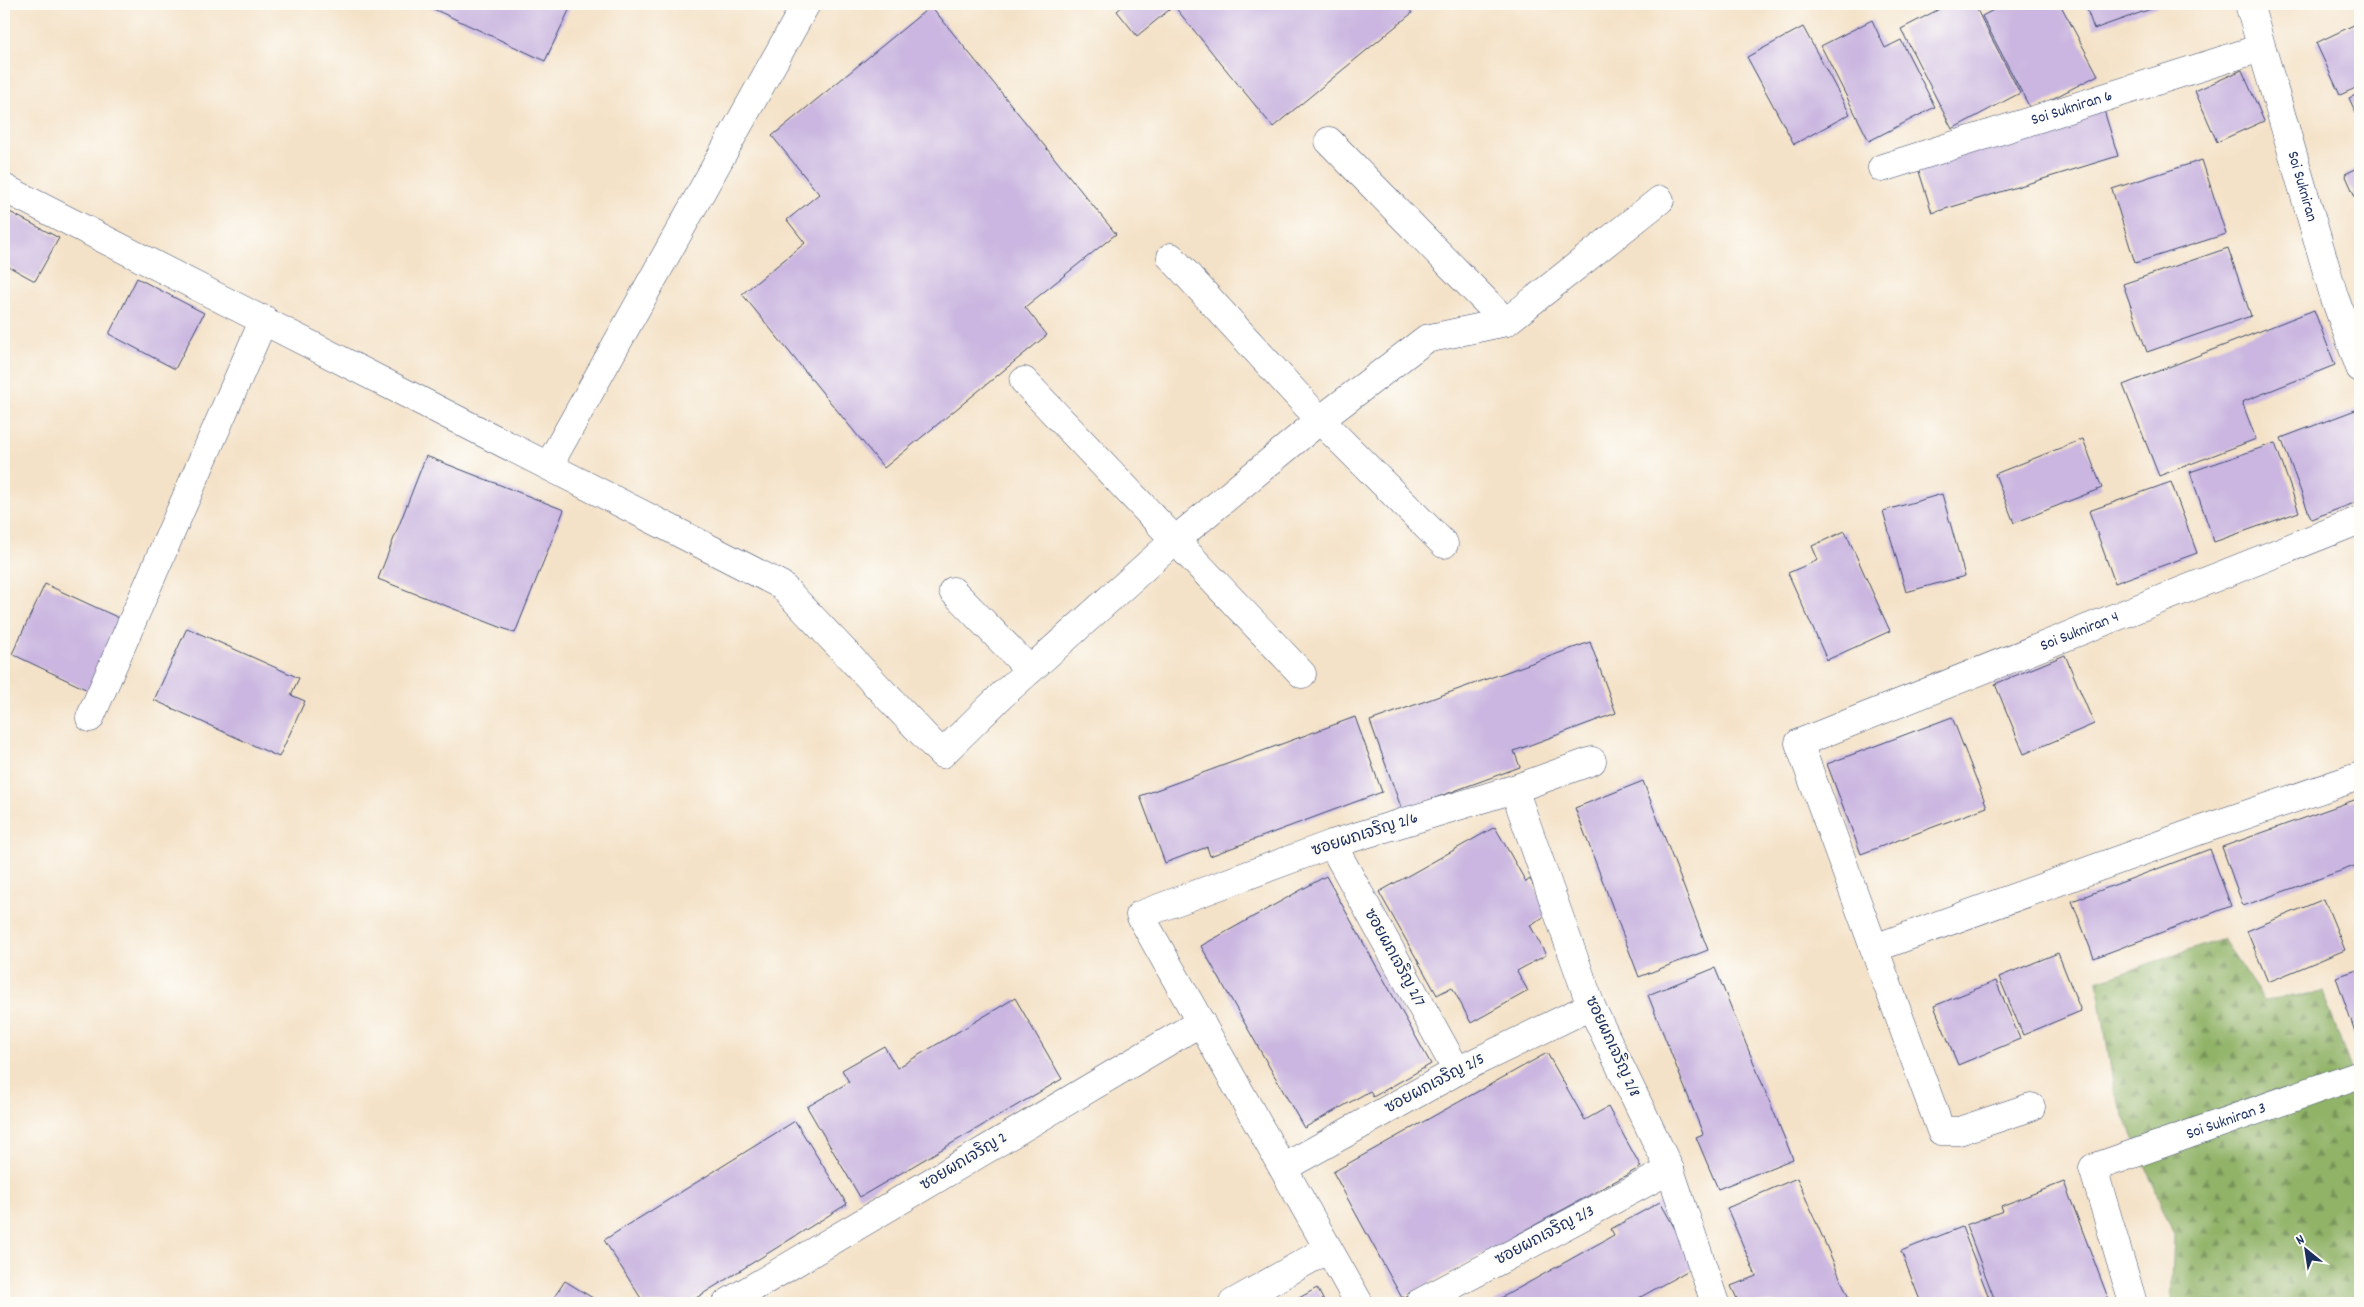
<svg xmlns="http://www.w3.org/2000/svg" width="2364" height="1307" viewBox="0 0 2364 1307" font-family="Dekko,'Playpen Sans Thai',sans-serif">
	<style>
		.forest { fill: url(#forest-firs); stroke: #567162 }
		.building { fill: #cab6e0 }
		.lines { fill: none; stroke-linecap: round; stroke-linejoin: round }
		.minor-casing { stroke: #3c4a6e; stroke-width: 29 }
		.minor { stroke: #fff; stroke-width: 28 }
		.labels { text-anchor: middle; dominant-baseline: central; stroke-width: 4.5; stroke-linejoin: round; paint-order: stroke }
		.street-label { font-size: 16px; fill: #1b2f5e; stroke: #fdfcf7 }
	</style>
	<defs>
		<pattern id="forest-firs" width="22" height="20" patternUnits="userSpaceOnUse" patternTransform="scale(1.25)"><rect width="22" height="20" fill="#91b367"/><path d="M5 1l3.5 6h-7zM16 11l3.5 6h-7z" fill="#769258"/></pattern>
	</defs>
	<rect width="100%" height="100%" fill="#fdfcf7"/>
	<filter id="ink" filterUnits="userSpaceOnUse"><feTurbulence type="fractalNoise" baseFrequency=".02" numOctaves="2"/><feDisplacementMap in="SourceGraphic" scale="10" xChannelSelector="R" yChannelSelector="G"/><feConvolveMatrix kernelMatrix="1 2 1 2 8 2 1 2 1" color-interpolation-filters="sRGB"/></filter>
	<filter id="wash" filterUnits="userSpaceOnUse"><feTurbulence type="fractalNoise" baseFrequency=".0096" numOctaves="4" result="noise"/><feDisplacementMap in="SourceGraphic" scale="20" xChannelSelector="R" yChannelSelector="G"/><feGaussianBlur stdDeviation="1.12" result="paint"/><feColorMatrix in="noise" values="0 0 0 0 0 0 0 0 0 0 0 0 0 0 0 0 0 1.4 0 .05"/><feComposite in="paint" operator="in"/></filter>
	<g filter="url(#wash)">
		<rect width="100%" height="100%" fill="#f4e2c8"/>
		<!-- forest -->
		<polygon class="forest" points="2223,939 2264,1000 2323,992 2360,1094 2360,1303 2171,1303 2174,1236 2114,1089 2097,981"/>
		<g id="blocks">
			<!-- building -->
			<g class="building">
				<polygon points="423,4 572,4 545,61"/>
				<polygon points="1125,4 1405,4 1412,13 1273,127 1174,6 1137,36 1117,11"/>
				<polygon points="1949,4 1974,4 2020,93 1952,129 1901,29"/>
				<polygon points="2005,4 2060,4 2098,75 2031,110 1982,16"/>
				<polygon points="2085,4 2165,4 2094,29"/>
				<polygon points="931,6 1116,234 1025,307 1047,335 884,468 742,294 805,243 787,220 819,194 772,136"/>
				<polygon points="1872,20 1885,48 1901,40 1935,107 1869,141 1821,46"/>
				<polygon points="2360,22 2360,86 2340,95 2316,43"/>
				<polygon points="1803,27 1850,114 1794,144 1747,57"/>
				<polygon points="2242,70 2264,121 2217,142 2195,91"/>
				<polygon points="2360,93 2360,122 2349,98"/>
				<polygon points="2103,107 2118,156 1932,213 1917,165"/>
				<polygon points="2202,160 2226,234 2135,263 2112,189"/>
				<polygon points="2360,167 2360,208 2345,174"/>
				<polygon points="4,209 59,238 35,281 4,264"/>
				<polygon points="2228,248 2251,316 2147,352 2123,284"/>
				<polygon points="137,278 204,313 175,369 109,334"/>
				<polygon points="2314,310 2335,365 2242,402 2256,439 2159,476 2123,385"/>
				<polygon points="2358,409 2360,414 2360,501 2311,519 2281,438"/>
				<polygon points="2083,439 2102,488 2014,523 1995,474"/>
				<polygon points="2275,443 2299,512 2214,542 2190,472"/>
				<polygon points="426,456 564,510 515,633 378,579"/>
				<polygon points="2171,482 2197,553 2115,583 2089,511"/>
				<polygon points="1942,494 1965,576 1906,592 1883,511"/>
				<polygon points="1845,531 1890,631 1827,660 1788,573 1818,560 1812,546"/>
				<polygon points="45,584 130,623 96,694 12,654"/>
				<polygon points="187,628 299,678 291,695 305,701 279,757 154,700"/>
				<polygon points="1590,642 1616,713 1514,751 1520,767 1402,810 1370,721"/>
				<polygon points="2065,655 2094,724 2024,754 1995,684"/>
				<polygon points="1355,717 1382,792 1210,856 1207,847 1165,863 1140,796"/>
				<polygon points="1952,717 1987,807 1861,854 1827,764"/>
				<polygon points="1643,781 1708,950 1639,977 1575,808"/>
				<polygon points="2360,798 2360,864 2243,906 2222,847"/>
				<polygon points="1495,827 1526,882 1530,879 1549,914 1530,925 1546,955 1517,971 1528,991 1471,1023 1452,987 1437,995 1379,892"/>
				<polygon points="2210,849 2231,906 2094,958 2072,901"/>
				<polygon points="1326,876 1431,1064 1373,1097 1370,1091 1304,1128 1201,946"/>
				<polygon points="2324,899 2345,950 2268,982 2247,931"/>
				<polygon points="2058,953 2081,1011 2023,1035 1999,977"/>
				<polygon points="1715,968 1793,1159 1718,1189 1696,1137 1703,1134 1648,995"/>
				<polygon points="2360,969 2360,1046 2336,977"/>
				<polygon points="1996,981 2020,1039 1958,1065 1934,1006"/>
				<polygon points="1015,998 1062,1079 860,1197 807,1107 849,1082 842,1070 884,1046 897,1068"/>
				<polygon points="1547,1053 1585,1120 1608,1107 1641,1167 1402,1298 1333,1172"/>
				<polygon points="795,1121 847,1204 688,1303 644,1303 604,1240"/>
				<polygon points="1797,1178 1851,1303 1739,1303 1731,1286 1756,1276 1727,1208"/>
				<polygon points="2064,1182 2110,1303 1996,1303 1966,1225 2003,1211 2001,1206"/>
				<polygon points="1660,1202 1696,1266 1630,1303 1492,1303 1614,1235 1611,1229"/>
				<polygon points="1962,1227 1991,1303 1921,1303 1901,1251"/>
				<polygon points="565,1281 601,1303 550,1303"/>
				<polygon points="1317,1288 1325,1303 1290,1303"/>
			</g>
		</g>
	</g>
	<g filter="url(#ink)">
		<use href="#blocks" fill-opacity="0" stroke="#3c4a6e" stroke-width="1"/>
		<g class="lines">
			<defs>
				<g id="minor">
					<path id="s1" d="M2249,4L2334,296L2360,368"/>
					<polyline points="1329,141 1506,322"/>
					<path id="s2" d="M1882,168L2261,48"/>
					<polyline points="4,188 781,585 942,754 1001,696 1174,541 1320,420 1426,339 1506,322 1660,200"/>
					<polyline points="1171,257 1320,420 1444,544"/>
					<polyline points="1024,381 1302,674"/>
					<polyline points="549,465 806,4"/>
					<polyline points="953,591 1030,670"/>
					<polyline points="90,718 264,319"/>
					<polyline points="1514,789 1591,1006 1670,1170 1715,1303"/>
					<polyline points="1332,844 1457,1071"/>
					<polyline points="1875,948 2198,831 2360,776"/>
					<path id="s3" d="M2031,1107L1959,1131H1941L1799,743L2360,520"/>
					<polyline points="1283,1168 1457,1071 1591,1006"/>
					<polyline points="727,1303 1201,1022"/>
					<polyline points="1233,1303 1328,1249"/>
					<polyline points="1359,1303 1140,915 1332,844 1514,789 1592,761"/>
					<polyline points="1419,1303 1670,1170"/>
					<path id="s4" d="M2133,1303L2093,1168L2360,1074"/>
				</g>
			</defs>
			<!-- minor casing -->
			<use href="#minor" class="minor-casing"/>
			<!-- minor -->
			<use href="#minor" class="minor"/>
		</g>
	</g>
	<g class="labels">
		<!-- street labels -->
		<g class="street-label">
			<text stroke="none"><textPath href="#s2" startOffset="199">Soi Sukniran 6</textPath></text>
			<text stroke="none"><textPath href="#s1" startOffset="190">Soi Sukniran</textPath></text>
			<text stroke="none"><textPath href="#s3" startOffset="809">Soi Sukniran 4</textPath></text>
			<text transform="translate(1365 835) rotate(-18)">ซอยผถเจริญ 2/6</text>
			<text transform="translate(1394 958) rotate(61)">ซอยผถเจริญ 2/7</text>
			<text transform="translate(1612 1047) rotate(65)">ซอยผถเจริญ 2/8</text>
			<text transform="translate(1435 1084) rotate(-28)">ซอยผถเจริญ 2/5</text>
			<text stroke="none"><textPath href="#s4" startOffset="282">Soi Sukniran 3</textPath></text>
			<text transform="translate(964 1162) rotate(-31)">ซอยผถเจริญ 2</text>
			<text transform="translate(1545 1236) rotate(-28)">ซอยผถเจริญ 2/3</text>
		</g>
	</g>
	<!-- margin -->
	<rect width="2364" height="1307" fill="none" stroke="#fdfcf7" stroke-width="20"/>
	<!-- north arrow -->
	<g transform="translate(2306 1250) rotate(330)" stroke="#fdfcf7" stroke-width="4" paint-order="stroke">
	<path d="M0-4L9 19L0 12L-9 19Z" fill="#1b2f5e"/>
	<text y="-8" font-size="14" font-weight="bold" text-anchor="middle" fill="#1b2f5e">N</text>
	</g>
</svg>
